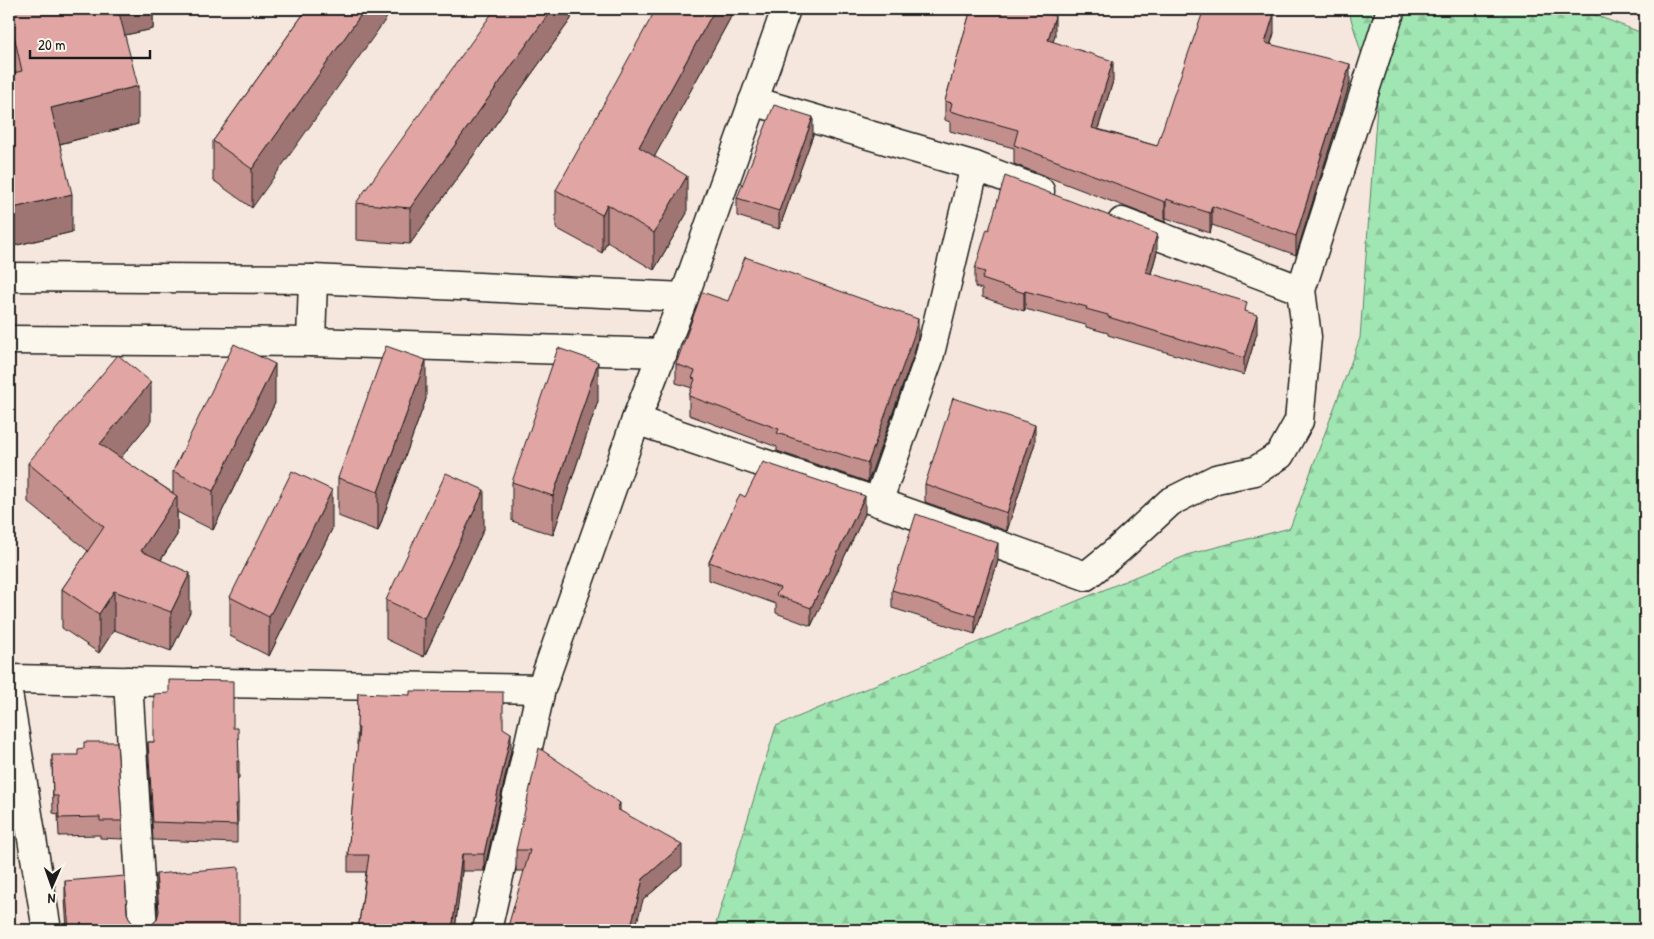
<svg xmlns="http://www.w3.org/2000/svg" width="1654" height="939" viewBox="0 0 1654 939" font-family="'Patrick Hand',sans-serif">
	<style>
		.forest { fill: url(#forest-firs); stroke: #5e8167 }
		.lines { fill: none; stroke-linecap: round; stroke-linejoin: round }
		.minor-casing { stroke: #1c1c1c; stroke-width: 31 }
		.minor { stroke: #fbf7ec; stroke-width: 28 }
		.wall { fill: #c28f8d; stroke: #1c1c1c }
		.shaded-wall { fill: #9e7473; stroke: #1c1c1c }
		.building { fill: #e1a6a4; stroke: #1c1c1c }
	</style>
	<defs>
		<pattern id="forest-firs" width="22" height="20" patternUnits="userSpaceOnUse" patternTransform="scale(1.25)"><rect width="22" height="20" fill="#a0e6b2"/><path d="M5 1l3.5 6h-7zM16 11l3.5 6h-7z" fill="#89c598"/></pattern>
	</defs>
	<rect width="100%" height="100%" fill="#f6e7de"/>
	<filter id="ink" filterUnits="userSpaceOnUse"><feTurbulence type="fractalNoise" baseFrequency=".02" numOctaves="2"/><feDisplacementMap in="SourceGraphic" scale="10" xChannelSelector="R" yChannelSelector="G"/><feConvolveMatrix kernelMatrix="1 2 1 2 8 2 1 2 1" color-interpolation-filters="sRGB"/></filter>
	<g filter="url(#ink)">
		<!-- forest -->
		<polygon class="forest" points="1348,9 1579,9 1645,34 1645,930 714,930 776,726 1190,554 1290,528 1360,338 1377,105"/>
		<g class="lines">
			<defs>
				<g id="minor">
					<polyline points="753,101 975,166 1040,191"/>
					<polyline points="1122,222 1301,290"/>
					<polyline points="9,277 313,279 684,297"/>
					<polyline points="9,340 311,342 663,353"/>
					<polyline points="311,342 313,279"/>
					<polyline points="636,420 878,502 1086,576 1119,549 1170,502 1216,479 1255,471 1280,455 1299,421 1307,337 1301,290 1391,9"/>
					<polyline points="878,502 929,358 975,166"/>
					<polyline points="9,679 541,689"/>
					<polyline points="128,681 143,930"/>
					<polyline points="9,699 47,930"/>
					<polyline points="487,930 541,689 636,420 684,297 786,9"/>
				</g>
			</defs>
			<!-- minor casing -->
			<use href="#minor" class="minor-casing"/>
			<!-- minor -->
			<use href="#minor" class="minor"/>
		</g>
		<!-- wall -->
		<g class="wall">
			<polygon points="9,9 153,9 153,29 125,35 138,124 60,144 72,232 9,247 9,74 14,73 9,51"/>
			<polygon points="307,9 252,208 213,180 213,141"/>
			<polygon points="571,9 571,19 410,244 356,240 356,203"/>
			<polygon points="732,9 732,15 654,157 687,213 654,270 607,242 602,253 556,228 556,190"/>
			<polygon points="971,9 1049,9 1048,14 1055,35 1053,42 1113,81 1098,129 1157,146 1274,33 1271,44 1350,83 1296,255 1212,225 1210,233 1166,218 1165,222 1014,164 1014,148 950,131 950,122 945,120 945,101"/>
			<polygon points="813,135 779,229 737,216 737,198"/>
			<polygon points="1157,252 1151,274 1247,312 1257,333 1244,375 1108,335 1108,333 1086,327 1086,325 1025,309 1024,311 982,297 982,289 975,287 975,269"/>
			<polygon points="728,301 918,338 914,354 868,482 777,451 777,447 689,415 689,396 692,388 676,383 676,364"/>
			<polygon points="426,399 378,531 338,516 338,478"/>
			<polygon points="598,401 553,535 512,521 512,482"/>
			<polygon points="275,403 213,530 177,512 177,535 161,560 190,612 171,651 114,630 99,653 62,628 62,589 88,551 28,502 28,463 151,421 120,458 173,493 173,471"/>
			<polygon points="1035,443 1007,531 925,502 925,484"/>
			<polygon points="745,497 865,514 811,626 776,613 776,604 709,580 709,562"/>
			<polygon points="332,529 269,656 230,636 230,597"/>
			<polygon points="484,529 424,657 386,639 386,600"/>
			<polygon points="998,561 975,634 892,608 892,590"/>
			<polygon points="358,693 503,728 511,751 484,871 462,871 455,930 358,930 366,872 348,872 348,855 358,745 357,745"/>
			<polygon points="233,728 239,761 239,779 237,779 238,804 238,822 237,822 237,843 153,840 148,759 148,742 154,742"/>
			<polygon points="52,755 122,821 122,839 100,838 100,835 59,836 58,814 53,813"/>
			<polygon points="620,811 682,866 643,900 524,871 516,871 516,850"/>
			<polygon points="156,874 239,930 67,930 65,899 65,881 127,913 130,920 136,926 144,928 152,925 157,919 158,915"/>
		</g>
		<!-- shaded-wall -->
		<g class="shaded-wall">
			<polygon points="116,9 153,9 153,29 116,37"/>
			<polygon points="365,9 393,9 252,208 252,169"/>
			<polygon points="552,9 571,9 571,19 410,244 410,208"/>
			<polygon points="715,9 732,9 732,15 639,185 639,147"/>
			<polygon points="1045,9 1049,9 1046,20 1046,27"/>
			<polygon points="1274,14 1274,33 1265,62 1265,43"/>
			<polygon points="1055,16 1055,35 1048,60 1048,40"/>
			<polygon points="1113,61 1113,81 1092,147 1092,128"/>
			<polygon points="1350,64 1350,83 1296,255 1296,236"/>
			<polygon points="138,86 138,124 51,146 51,108"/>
			<polygon points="813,117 813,135 779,229 779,211"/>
			<polygon points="687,176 687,213 654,270 654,233"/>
			<polygon points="72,194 72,232 9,247 9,209"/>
			<polygon points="1166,199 1166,218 1165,222 1165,202"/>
			<polygon points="607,204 607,242 602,253 602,215"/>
			<polygon points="1212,206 1212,225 1210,233 1210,213"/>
			<polygon points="1157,234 1157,252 1146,290 1146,272"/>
			<polygon points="1025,291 1025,309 1024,311 1024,293"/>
			<polygon points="1257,315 1257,333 1244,375 1244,358"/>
			<polygon points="918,319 918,338 914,354 868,482 868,463"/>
			<polygon points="426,360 426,399 378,531 378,492"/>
			<polygon points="598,362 598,401 553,535 553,496"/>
			<polygon points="275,364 275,403 213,530 213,491"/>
			<polygon points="151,382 151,421 100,483 100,444"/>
			<polygon points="1035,425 1035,443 1007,531 1007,513"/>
			<polygon points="332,490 332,529 269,656 269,617"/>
			<polygon points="484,490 484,529 424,657 424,618"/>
			<polygon points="177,496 177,535 141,590 141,551"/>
			<polygon points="865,496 865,514 811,626 811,608"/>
			<polygon points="998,543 998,561 975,634 975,616"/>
			<polygon points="190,573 190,612 171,651 171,612"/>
			<polygon points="114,591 114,630 99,653 99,614"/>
			<polygon points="511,733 511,751 484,871 484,854"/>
			<polygon points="620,803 620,824 617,809"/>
			<polygon points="682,845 682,866 643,900 635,930 630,930 643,879"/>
			<polygon points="462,854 462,871 455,930 452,930"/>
		</g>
		<!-- building -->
		<g class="building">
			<polygon points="9,9 118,9 138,86 51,108 72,194 9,209 9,167 12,166 9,154 9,74 22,71 9,13"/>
			<polygon points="307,9 365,9 252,169 213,141"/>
			<polygon points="495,9 552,9 410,208 356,203"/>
			<polygon points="656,9 715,9 639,147 687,176 654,233 607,204 602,215 556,190"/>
			<polygon points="971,9 1046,9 1045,13 1055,16 1048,40 1113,61 1092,128 1157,146 1173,97 1204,9 1260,9 1274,14 1265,43 1350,64 1296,236 1212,206 1210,213 1166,199 1165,202 1014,145 1018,130 950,111 952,103 945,101"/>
			<polygon points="774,105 813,117 779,211 737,198"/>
			<polygon points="1005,176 1157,234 1146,272 1247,302 1245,311 1257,315 1244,358 1108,317 1108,315 1086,309 1087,307 1025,291 1024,293 982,279 985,272 975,269 987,229 989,230"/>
			<polygon points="745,257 918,319 914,335 868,463 777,433 779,429 689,396 695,379 692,378 695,371 676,364 702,292 728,301"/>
			<polygon points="234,344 275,364 213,491 173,471"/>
			<polygon points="386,346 426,360 378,492 338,478"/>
			<polygon points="558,348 598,362 553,496 512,482"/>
			<polygon points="118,355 151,382 100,444 177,496 141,551 190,573 171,612 114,591 99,614 62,589 104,527 28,463"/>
			<polygon points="953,398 1035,425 1007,513 925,484"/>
			<polygon points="763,462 865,496 811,608 776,595 780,588 709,562 740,494 745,497"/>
			<polygon points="292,471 332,490 269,617 230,597"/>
			<polygon points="446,473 484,490 424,618 386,600"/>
			<polygon points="916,514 998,543 975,616 892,590"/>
			<polygon points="169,680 233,681 233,728 238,728 239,761 237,761 238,804 236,804 237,825 153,822 148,742 154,742 154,694 169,693"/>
			<polygon points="410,691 503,692 503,728 511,733 484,854 462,854 452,930 358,930 369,855 348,855 359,728 357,727 358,693 410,695"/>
			<polygon points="84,742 117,742 122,821 100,821 100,817 59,818 58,796 53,796 52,755 78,755 78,749 84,748"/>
			<polygon points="539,748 620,803 617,809 682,845 643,879 630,930 507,930 530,850 516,850"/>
			<polygon points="239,867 239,930 69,930 65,881 125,876 127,913 130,920 136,926 144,928 152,925 157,919 159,911 156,874"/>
			<polygon points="9,901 12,930 9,930"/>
		</g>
	</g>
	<!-- margin -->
	<rect width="1654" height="939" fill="none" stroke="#fbf7ec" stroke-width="30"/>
	<rect x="15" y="15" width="1624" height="909" fill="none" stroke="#1c1c1c" stroke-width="2" filter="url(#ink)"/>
	<!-- north arrow -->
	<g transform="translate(52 886) rotate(182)" stroke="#fbf7ec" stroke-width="4" paint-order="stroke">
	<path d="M0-4L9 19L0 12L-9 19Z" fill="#1c1c1c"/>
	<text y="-8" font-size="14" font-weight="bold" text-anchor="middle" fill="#1c1c1c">N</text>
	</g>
	<!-- scale -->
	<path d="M30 50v8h120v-8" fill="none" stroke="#1c1c1c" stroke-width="2.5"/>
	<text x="38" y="50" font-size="15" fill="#1c1c1c" stroke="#fbf7ec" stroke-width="4" paint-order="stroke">20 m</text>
</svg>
